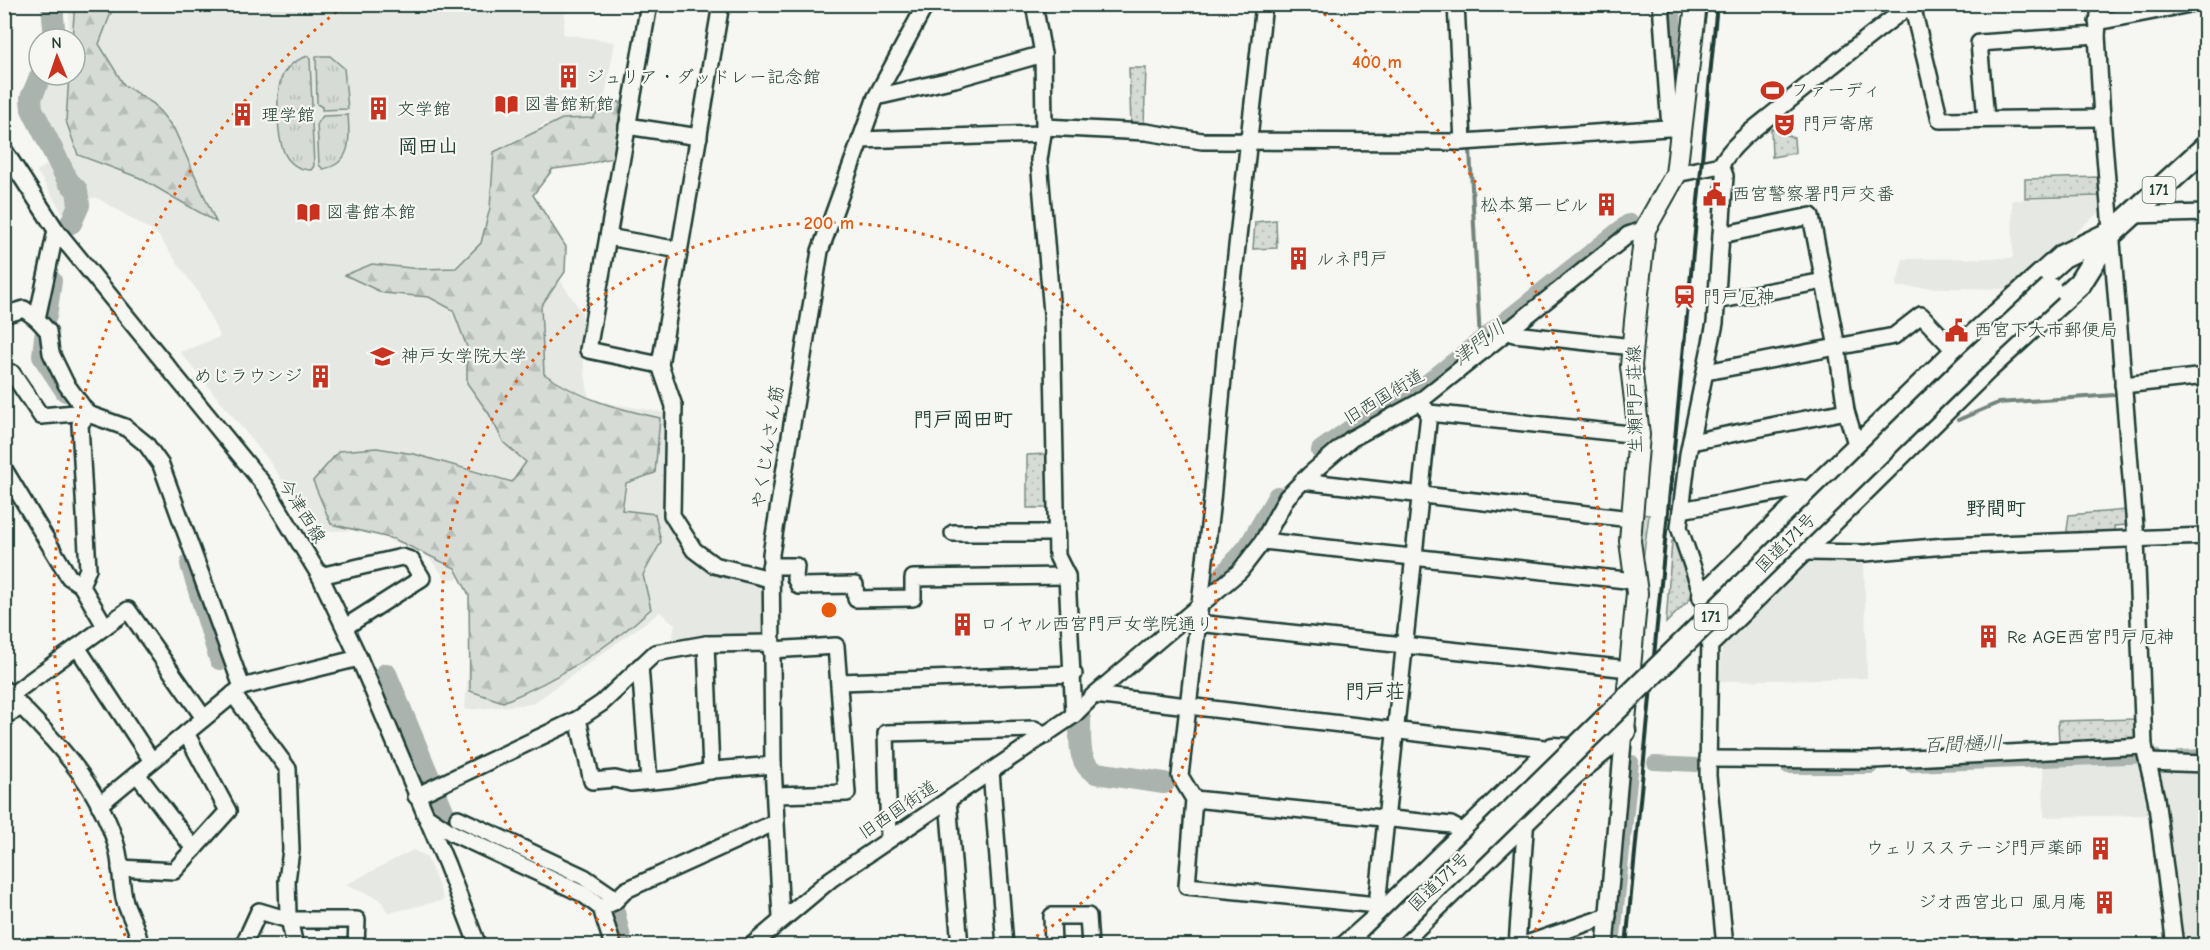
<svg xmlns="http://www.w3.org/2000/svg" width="2210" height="950" viewBox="0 0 2210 950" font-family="'Comic Neue','Klee One',sans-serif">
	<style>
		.built { fill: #e6e8e4 }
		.grass { fill: url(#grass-tufts); stroke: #7a8c85; stroke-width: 1.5 }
		.forest { fill: url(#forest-firs); stroke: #7a8c85; stroke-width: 1.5 }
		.park { fill: url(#park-dots); stroke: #7a8c85; stroke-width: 1.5 }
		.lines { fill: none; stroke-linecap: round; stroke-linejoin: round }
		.stream { stroke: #72847d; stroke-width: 4 }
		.canal { stroke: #aab3ae; stroke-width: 14 }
		.river { stroke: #aab3ae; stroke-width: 22 }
		.minor-casing { stroke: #1f3d34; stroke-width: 20 }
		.major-casing { stroke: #1f3d34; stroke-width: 24 }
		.highway-casing { stroke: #1f3d34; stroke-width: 27 }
		.minor { stroke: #f6f6f2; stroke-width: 15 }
		.major { stroke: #f6f6f2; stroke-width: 20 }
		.highway { stroke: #f6f6f2; stroke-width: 22 }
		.rail { stroke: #1f3d34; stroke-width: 4 }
		.highway-bridge-casing { stroke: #1f3d34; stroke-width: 27; stroke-linecap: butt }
		.highway-bridge { stroke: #f6f6f2; stroke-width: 22 }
		.ring { fill: none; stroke: #e8590c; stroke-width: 3; stroke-dasharray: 3 6 }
		.labels { text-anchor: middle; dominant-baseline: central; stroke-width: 4.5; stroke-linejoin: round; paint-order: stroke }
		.shield { fill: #f6f6f2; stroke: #60746d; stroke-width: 1.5 }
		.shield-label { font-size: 16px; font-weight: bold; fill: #1f3d34 }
		.poi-label { font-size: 18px; fill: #1f3d34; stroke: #f6f6f2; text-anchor: start }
		.street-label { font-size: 18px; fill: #1f3d34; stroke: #f6f6f2 }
		.neighbourhood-label { font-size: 20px; font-weight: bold; fill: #1f3d34; stroke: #f6f6f2 }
		.water-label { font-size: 20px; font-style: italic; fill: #425a52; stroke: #f6f6f2 }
		.centre { fill: #e8590c; stroke: #f6f6f2; stroke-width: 3 }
		.ring-label { font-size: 18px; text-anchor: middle; font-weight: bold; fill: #e8590c; stroke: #f6f6f2; stroke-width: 4.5; stroke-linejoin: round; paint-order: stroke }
	</style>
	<defs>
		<pattern id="grass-tufts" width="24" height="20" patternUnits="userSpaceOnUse" patternTransform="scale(1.5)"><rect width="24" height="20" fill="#d6dbd6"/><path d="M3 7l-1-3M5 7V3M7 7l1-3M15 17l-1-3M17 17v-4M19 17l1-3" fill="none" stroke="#b7bdb8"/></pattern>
		<pattern id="forest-firs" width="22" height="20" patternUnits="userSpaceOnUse" patternTransform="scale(1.5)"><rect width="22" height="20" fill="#d6dbd6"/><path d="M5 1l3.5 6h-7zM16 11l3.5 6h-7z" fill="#b7bdb8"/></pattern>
		<pattern id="park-dots" width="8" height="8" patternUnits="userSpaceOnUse" patternTransform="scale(1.5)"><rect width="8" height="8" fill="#d6dbd6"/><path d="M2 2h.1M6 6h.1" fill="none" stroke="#b7bdb8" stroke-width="1.8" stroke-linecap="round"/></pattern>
	</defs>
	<rect width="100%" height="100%" fill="#f6f6f2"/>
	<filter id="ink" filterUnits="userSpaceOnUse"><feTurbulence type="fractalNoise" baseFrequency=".0167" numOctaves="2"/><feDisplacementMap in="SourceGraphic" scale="12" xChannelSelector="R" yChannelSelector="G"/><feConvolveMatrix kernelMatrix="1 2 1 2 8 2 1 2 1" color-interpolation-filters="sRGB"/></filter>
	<g filter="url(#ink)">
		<!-- built -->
		<g class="built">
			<polygon points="69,5 566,5 563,34 615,42 601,117 543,124 503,164 560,280 582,313 583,361 589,400 666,413 667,516 689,553 712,572 765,587 763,636 708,636 672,642 675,624 660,612 532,704 465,710 475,577 446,579 421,547 395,543 370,530 326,531 298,503 267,458 180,352 220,337 198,292 157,234 96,197 76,202 67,220 37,171 59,157 29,97 46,75 75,75 75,39 69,39"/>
			<polygon points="2099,197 2100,211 2012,289 1896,287 1903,259 2013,258 2012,200"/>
			<polygon points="1804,559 1864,561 1867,678 1720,681 1722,645 1726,637"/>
			<polygon points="2140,761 2155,815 2044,817 2043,763"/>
			<polygon points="2162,769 2205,769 2205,945 2181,945 2173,860 2159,774"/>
			<polygon points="413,850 427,857 444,900 388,913 380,899 345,885"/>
		</g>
		<!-- grass -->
		<g class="grass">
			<path d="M308,56L310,59L312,105L306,111L278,112C277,85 279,65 308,56Z"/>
			<polygon points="316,56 330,56 344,68 348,109 322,110 322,107 317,104"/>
			<path d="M348,115C350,139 352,164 323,169L319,165L317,123L323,116Z"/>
			<path d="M305,117L312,123L314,166L311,170C282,169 279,141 278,118Z"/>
			<polygon points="1640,514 1649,515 1642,567"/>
		</g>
		<!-- forest -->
		<g class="forest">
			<polygon points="75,5 114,5 99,44 124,85 154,104 174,129 216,222 140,178 78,155 66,121 69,75 75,75 75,39 72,39"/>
			<path d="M606,100L620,102L616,157L584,165L553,169L533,195L566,247L565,272L541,306L544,374C583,400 615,408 660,418L655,473L626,483L622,510L655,514L661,542L643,575L651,609C608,648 556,680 503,702L470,691L469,595L455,568L394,539L331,524L313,481L339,451L377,448L414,454L512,482L526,462L504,443L489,414L467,383V347L453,310L429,297L383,293L345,275L372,264L421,269L456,268L481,243L490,208L494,152L562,119L593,118Z"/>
		</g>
		<!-- park -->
		<g class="park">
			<polygon points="1129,68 1146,68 1144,125 1131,125"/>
			<polygon points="1771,128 1794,138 1795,153 1772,157"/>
			<polygon points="2099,177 2099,196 2025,198 2025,179"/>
			<polygon points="1276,220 1277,248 1253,249 1255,222"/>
			<polygon points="1047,454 1047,508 1027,508 1027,455"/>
			<polygon points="2127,510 2128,525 2114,526 2115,537 2066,538 2069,515"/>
			<polygon points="1677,539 1696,593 1666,623 1672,541"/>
			<polygon points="2138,719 2138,734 2131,740 2059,742 2058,721"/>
		</g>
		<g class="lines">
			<!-- stream -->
			<g class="stream">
				<polyline points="1470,149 1480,341"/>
				<polyline points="2182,386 2206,384"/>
				<polyline points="1958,420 1998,403 2115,395"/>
				<polyline points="1370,896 1372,881"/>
			</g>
			<!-- canal -->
			<g class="canal">
				<polyline points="2181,757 2206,756"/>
				<polyline points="1654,763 1697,765"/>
				<polyline points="1911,765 2155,756"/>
				<polyline points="1788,767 1871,767"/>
				<polyline points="1613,946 1632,762"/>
			</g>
			<!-- river -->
			<g class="river">
				<polyline points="52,4 55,39"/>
				<polyline points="1669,4 1676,86 1674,108"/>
				<polyline points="41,75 31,98 32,109 68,181 77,190 79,205 71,223"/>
				<polyline points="46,316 51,281"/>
				<polyline points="45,337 43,356 66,391"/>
				<polyline points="1322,451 1357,426 1416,394 1629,225"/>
				<polyline points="191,564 220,659"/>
				<polyline points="1220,580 1249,547 1278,497"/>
				<polyline points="386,674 446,818 454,827 599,895 614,912 622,946"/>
				<path d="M1080,719C1081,739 1076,763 1096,773L1164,783"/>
			</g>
			<defs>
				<g id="minor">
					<polyline points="649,4 588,350 660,365 721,4"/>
					<polyline points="1034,4 1043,54 1044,127 1039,160 1052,313 1057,556 1067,576 1074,715"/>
					<polyline points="1264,4 1226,345 1212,500 1180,776 1194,799 1187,886 1377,905 1384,913"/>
					<polyline points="1456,4 1463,142"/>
					<polyline points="1661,4 1670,128"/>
					<polyline points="2100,4 2097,35 2102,118 2136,540 2144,746 2156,798 2175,946"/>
					<polyline points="1912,5 1940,120 2102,118"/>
					<polyline points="2097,22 2190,4"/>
					<polyline points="876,97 955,79 1043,54"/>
					<polyline points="1986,119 1979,43 2097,35"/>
					<polyline points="627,126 699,137"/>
					<polyline points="1044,127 1146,132 1202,141 1463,142 1682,127"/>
					<polyline points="860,140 1043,134"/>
					<polyline points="4,150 56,230 265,486 320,576 359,658 447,865 478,946"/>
					<path d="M1676,174L1721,165C1733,142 1761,124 1781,107C1824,72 1867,37 1912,4"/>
					<polyline points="2132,215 2206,213"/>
					<polyline points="56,230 37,319 48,331 51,353 66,384 88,414 125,427 146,444 161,465 242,687"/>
					<polyline points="1721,235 1811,216 1837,347 1846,411 1857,447"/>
					<polyline points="608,237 679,250"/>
					<polyline points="1716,301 1824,281"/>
					<polyline points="4,315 24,309 37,319"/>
					<polyline points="1508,329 1514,334 1633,347"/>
					<polyline points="660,365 674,406 672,515 694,550 714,565 770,579"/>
					<polyline points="1706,372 1894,336 1921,315 1956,352"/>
					<polyline points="4,376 12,373 41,416 87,412"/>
					<polyline points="2123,385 2206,376"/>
					<polyline points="1422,405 1429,413 1639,435"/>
					<polyline points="1691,442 1846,411"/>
					<polyline points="4,469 69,577 81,585 88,569 80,424 88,414"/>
					<polyline points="1302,481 1631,519"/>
					<polyline points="1681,510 1801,488 1812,490"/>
					<polyline points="953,533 1056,533"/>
					<polyline points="1263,541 1635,581"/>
					<polyline points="1798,544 1808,552 1865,553 1946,546 2206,536"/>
					<polyline points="770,566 796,566 795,578 799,586 855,585 856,599 913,598 913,578 1067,576"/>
					<polyline points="320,576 402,557 411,560 422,578 345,627"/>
					<polyline points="81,585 105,626"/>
					<polyline points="1705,603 1679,527 1688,454 1715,323 1725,176 1721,165"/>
					<polyline points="1197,623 1629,669"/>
					<polyline points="1710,630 1708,776 1725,946"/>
					<polyline points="706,644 711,771"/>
					<polyline points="77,647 152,761"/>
					<polyline points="771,650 836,646 847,793 775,795"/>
					<polyline points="640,666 649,781"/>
					<polyline points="840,682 1074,674"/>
					<path d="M4,689C49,734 100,784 117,848C122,866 120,885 125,902C130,917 139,930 140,946"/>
					<polyline points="233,694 288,769 291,850 287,881 288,914 295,946"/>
					<polyline points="11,695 128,610 204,718"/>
					<polyline points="1094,695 1553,749"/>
					<polyline points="4,716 22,707"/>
					<polyline points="578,719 592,781 615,779 631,783 672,779 714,770 773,765"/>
					<polyline points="1708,759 1873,760 2144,746"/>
					<polyline points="2148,762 2206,764"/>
					<polyline points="991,771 1005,946"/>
					<polyline points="137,774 194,849"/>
					<polyline points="416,796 578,719 602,703 655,653 706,644 771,643"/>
					<polyline points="1194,799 1451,825 1466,833"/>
					<polyline points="948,800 960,946"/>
					<polyline points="99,805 242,687 359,658"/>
					<polyline points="425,815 452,833 583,894 601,908 613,946"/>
					<polyline points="458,818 584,877 616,899"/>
					<polyline points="889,839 886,733 1034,729 1046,735"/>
					<polyline points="120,868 174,871 228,811 186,733"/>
					<polyline points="1377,905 1429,413"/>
					<polyline points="601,908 614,902 626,890 776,822"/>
					<polyline points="781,918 773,765 771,554 820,251 876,97 926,4"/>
					<polyline points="243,946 259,911 289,920 357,920 356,946"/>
					<polyline points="751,946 831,879 1074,715 1094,695 1240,571 1263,541 1287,497 1309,475 1351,439 1419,402 1628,235 1645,229"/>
					<polyline points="1053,946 1052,916 1088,916 1090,946"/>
					<polyline points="1517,946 1526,817"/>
					<polyline points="1520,946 1608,916"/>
					<polyline points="1605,946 1624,731"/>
				</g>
				<polyline id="major" points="1624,731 1637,593 1630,541 1639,435 1631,366 1635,321 1645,229 1676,174 1696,4"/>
				<g id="highway">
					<polyline points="2102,242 2206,147"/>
					<polyline points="1704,596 1956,352 2063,256 2111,233"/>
					<polyline points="1712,639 1987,368 2080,283 2112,232"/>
					<polyline points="1347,946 1384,913 1553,749 1585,751 1624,731"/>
					<polyline points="1394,946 1573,774 1605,748"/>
				</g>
			</defs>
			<!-- minor casing -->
			<use href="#minor" class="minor-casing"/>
			<!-- major casing -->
			<use href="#major" class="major-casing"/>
			<!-- highway casing -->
			<use href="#highway" class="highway-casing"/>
			<!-- minor -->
			<use href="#minor" class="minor"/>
			<!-- major -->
			<use href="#major" class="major"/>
			<!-- highway -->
			<use href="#highway" class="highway"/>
			<!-- rail -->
			<polyline class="rail" points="1626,946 1717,4"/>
			<defs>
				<polyline id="highway-bridge" points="1374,946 1965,368 2050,289"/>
			</defs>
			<!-- highway-bridge casing -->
			<use href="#highway-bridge" class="highway-bridge-casing"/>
			<!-- highway-bridge -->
			<use href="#highway-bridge" class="highway-bridge"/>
		</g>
	</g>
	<!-- distance rings -->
	<g class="ring">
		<path d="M636 945A387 387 0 1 1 1022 945"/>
		<path d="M129 944A775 775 0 0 1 341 8M1317 8A775 775 0 0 1 1529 944"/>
	</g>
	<!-- icons -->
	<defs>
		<symbol id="building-bare" viewBox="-9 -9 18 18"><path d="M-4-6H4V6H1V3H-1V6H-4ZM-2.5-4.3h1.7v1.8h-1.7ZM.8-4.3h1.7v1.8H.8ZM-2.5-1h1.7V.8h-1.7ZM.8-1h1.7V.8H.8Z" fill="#c8321e" stroke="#f6f6f2" stroke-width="2.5" paint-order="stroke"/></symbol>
		<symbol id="stadium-bare" viewBox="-9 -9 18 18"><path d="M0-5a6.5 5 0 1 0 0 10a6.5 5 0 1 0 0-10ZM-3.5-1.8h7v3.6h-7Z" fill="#c8321e" stroke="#f6f6f2" stroke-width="2.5" paint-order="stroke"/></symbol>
		<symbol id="library-bare" viewBox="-9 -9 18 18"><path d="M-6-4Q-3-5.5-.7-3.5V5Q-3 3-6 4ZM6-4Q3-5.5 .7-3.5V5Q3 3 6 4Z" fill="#c8321e" stroke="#f6f6f2" stroke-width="2.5" paint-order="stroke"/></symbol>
		<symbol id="theatre-bare" viewBox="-9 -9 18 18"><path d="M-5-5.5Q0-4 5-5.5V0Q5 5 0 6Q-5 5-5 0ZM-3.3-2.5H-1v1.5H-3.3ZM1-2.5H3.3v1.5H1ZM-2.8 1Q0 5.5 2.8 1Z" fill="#c8321e" stroke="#f6f6f2" stroke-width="2.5" paint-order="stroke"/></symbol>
		<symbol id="civic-bare" viewBox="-9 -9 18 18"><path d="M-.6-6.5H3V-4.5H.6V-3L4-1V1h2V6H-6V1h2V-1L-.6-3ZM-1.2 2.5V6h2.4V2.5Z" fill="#c8321e" stroke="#f6f6f2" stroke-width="2.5" paint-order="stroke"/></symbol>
		<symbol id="station-bare" viewBox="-9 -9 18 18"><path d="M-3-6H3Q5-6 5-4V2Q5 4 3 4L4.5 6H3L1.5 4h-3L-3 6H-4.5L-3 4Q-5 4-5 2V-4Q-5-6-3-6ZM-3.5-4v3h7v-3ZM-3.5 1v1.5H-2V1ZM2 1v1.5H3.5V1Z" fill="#c8321e" stroke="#f6f6f2" stroke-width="2.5" paint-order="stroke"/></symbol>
		<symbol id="university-bare" viewBox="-9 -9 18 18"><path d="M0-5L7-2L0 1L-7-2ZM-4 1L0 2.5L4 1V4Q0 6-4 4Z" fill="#c8321e" stroke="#f6f6f2" stroke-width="2.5" paint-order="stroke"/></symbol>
	</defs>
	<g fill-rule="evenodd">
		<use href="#building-bare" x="552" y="60" width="33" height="33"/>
		<use href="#stadium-bare" x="1756" y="74" width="33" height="33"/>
		<use href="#library-bare" x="490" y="88" width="33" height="33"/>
		<use href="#building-bare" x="362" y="92" width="33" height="33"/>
		<use href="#building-bare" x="226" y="98" width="33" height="33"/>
		<use href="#theatre-bare" x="1768" y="108" width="33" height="33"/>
		<use href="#civic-bare" x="1698" y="178" width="33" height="33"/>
		<use href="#building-bare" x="1590" y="188" width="33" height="33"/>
		<use href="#library-bare" x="292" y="196" width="33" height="33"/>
		<use href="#building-bare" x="1282" y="242" width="33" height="33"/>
		<use href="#station-bare" x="1668" y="280" width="33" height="33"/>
		<use href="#civic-bare" x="1940" y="314" width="33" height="33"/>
		<use href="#university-bare" x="366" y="340" width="33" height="33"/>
		<use href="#building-bare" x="304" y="360" width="33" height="33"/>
		<use href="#building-bare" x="946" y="608" width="33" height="33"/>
		<use href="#building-bare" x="1972" y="620" width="33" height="33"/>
		<use href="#building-bare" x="2084" y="832" width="33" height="33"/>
		<use href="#building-bare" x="2088" y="886" width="33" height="33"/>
	</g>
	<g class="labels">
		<!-- shield labels -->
		<g class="shield">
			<rect x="2142.5" y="177" width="33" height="26" rx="4.5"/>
			<rect x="1694.5" y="604" width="33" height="26" rx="4.5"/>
		</g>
		<g class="shield-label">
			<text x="2159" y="190">171</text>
			<text x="1711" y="617">171</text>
		</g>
		<!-- poi labels -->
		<g class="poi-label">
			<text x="586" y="77">ジュリア・ダッドレー記念館</text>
			<text x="1791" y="90">ファーディ</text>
			<text x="524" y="104">図書館新館</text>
			<text x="397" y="109">文学館</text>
			<text x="261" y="115">理学館</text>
			<text x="1803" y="124">門戸寄席</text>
			<text x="1732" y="194">西宮警察署門戸交番</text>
			<text x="1588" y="205" text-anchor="end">松本第一ビル</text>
			<text x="326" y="212">図書館本館</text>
			<text x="1316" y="259">ルネ門戸</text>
			<text x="1703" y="297">門戸厄神</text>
			<text x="1974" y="330">西宮下大市郵便局</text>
			<text x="401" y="356">神戸女学院大学</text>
			<text x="302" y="376" text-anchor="end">めじラウンジ</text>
			<text x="980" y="624">ロイヤル西宮門戸女学院通り</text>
			<text x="2007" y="637">Re AGE西宮門戸厄神</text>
			<text x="2083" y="848" text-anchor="end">ウェリスステージ門戸薬師</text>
			<text x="2086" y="902" text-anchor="end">ジオ西宮北口 風月庵</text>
		</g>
		<!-- street labels -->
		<g class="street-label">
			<text transform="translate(1384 397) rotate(-31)">旧西国街道</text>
			<text transform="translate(1635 399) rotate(-91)">生瀬門戸荘線</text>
			<text transform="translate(768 447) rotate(-81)">やくじんさん筋</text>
			<text transform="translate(302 511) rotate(58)">今津西線</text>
			<text transform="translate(1786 543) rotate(-45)">国道171号</text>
			<text transform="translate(898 810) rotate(-34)">旧西国街道</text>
			<text transform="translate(1439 882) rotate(-44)">国道171号</text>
		</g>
		<!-- neighbourhood labels -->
		<g class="neighbourhood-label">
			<text x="428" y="146">岡田山</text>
			<text x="963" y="419">門戸岡田町</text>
			<text x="1996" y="508">野間町</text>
			<text x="1375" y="691">門戸荘</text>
		</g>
		<!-- water labels -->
		<g class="water-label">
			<text transform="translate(1479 343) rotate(-38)">津門川</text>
			<text transform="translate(1963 744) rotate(-2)">百間樋川</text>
		</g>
	</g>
	<circle cx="829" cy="610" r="9" class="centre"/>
	<g class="ring-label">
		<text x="1377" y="68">400 m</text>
		<text x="829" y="229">200 m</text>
	</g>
	<!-- margin -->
	<rect width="2210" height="950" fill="none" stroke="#f6f6f2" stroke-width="24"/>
	<rect x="12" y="12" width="2186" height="926" fill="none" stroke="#1f3d34" stroke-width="2" filter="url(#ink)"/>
	<!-- north arrow -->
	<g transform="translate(57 57) rotate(358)"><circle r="28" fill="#f6f6f2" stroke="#a0aca6" stroke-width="1.5"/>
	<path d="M0-4.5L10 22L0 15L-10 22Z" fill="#c8321e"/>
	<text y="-9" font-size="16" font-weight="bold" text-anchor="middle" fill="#1f3d34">N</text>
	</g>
</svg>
